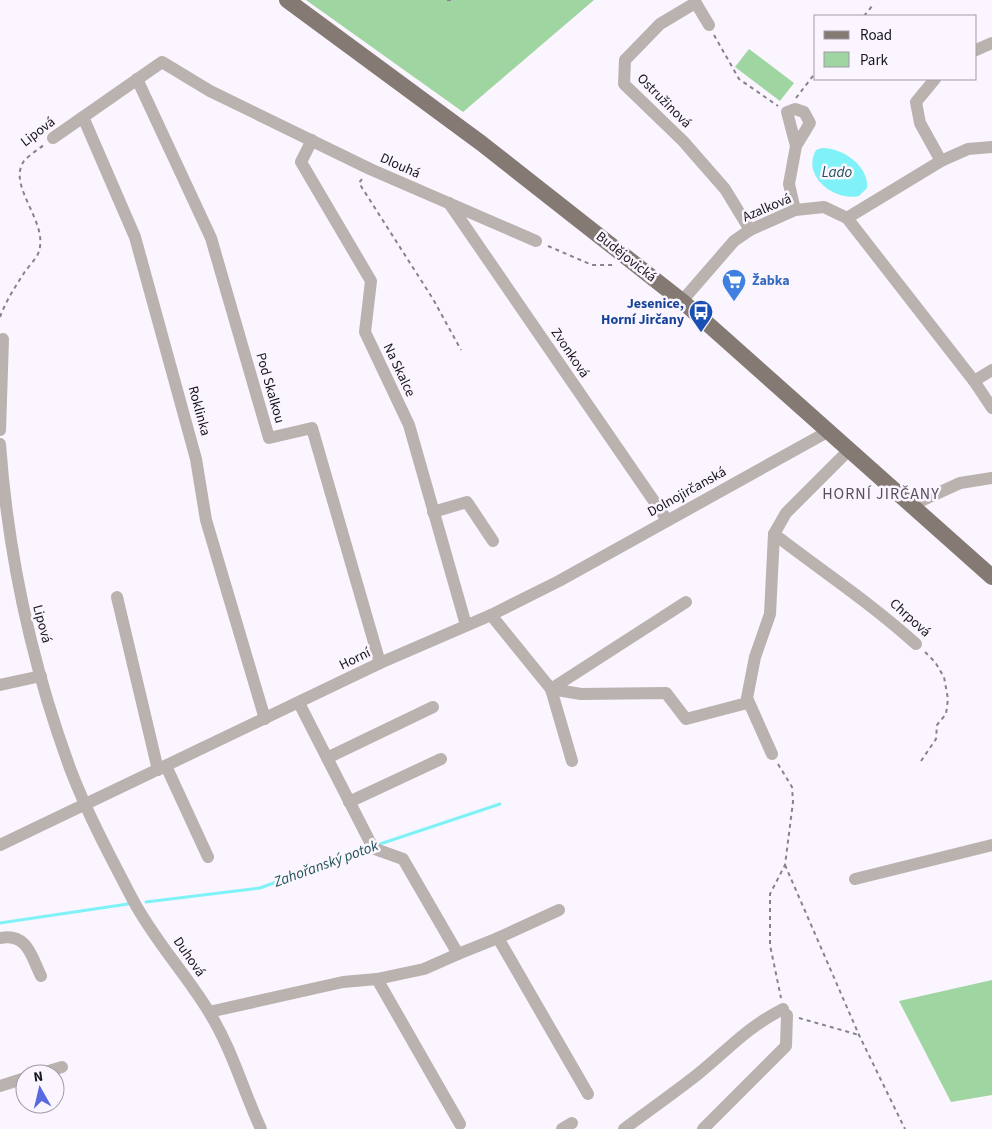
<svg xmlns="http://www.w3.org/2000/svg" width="992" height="1129" viewBox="0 0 992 1129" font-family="'Source Sans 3',sans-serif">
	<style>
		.green { fill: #9fd5a1 }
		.water { fill: #7ef2f7 }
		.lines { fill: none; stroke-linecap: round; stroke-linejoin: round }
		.stream { stroke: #7ef2f7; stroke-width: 3 }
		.path { stroke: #87838a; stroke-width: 2; stroke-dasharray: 4 4; stroke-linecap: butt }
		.minor { stroke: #b9b2af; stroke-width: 12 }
		.major { stroke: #857974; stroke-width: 16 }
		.labels { text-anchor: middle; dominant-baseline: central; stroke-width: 5; stroke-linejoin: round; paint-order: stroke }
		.street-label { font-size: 14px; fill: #18151a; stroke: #faf5fe }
		.shop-label { font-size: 14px; font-weight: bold; fill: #366cbe; stroke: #faf5fe; text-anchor: start }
		.transit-label { font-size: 14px; font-weight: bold; fill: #164399; stroke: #faf5fe; text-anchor: end }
		.water-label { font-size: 15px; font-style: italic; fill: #1e5254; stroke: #faf5fe }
		.quarter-label { font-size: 16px; letter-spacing: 1px; fill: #56505c; stroke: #faf5fe }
	</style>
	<rect width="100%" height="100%" fill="#faf5fe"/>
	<!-- green -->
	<g class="green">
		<polygon points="306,0 594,0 463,112"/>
		<polygon points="749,49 794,83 780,101 735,67"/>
		<polygon points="992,980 992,1095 951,1102 899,1001"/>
	</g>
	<!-- water -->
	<path class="water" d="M822,148C843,148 869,166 867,188L859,196C835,202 801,176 816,150Z"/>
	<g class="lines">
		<!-- stream -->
		<g class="stream">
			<polyline points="377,845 500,804"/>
			<polyline points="146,902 260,888 369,848"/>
			<polyline points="0,923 128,904"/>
		</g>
		<!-- path -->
		<g class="path">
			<polyline points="447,0 454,0"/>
			<polyline points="864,16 873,5"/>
			<polyline points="714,35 739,79 778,106"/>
			<polyline points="796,98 816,72"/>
			<polyline points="362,179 359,183 433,299 461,350"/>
			<polyline points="548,246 592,265 614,265"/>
			<path d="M0,317C6,301 15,287 24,273C28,267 35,260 38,254C51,223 6,187 24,161C29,155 39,149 45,144"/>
			<polyline points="921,761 936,739 937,725 946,714 948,699 944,677 935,662 924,651"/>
			<polyline points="778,764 792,787 793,802 785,865 770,894 770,945 781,998"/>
			<polyline points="785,865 859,1035 905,1129"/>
			<polyline points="799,1018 859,1035"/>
		</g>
		<!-- minor -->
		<g class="minor">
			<polyline points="694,0 709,25"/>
			<polyline points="695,3 660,24 625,60 624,84 683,141 725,189 750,230"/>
			<polyline points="976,50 992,43"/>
			<polyline points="137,79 211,238 269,438 312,428 380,663"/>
			<polyline points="935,79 916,102 920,123 941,161"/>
			<polyline points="83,117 135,237 196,459 206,520 265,719"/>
			<polyline points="53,138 162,62 210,91 370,169 536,241"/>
			<polyline points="312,140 301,162 371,281 365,332 409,425 466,625"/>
			<polyline points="449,203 667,520"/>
			<polyline points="795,210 789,184 796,146 787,112 795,109 804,112 810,123 796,146"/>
			<polyline points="847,218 941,161 968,149 992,147"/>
			<polyline points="682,301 734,241 750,230 795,210 824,207 847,218 974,381 992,408"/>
			<polyline points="974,381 992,370"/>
			<polyline points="0,430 3,339"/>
			<path d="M0,444C8,556 32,665 71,771C88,815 111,858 133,900C154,940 186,974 209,1012C232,1049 243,1090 261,1129"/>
			<polyline points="912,505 960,483 992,478"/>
			<polyline points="433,512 467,502 493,541"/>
			<path d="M774,534C822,571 872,604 916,644"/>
			<polyline points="117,597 158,770"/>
			<polyline points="491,615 551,689 572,761"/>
			<polyline points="0,685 41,676"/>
			<polyline points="551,689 581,694 666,693 686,719 747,703"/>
			<polyline points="551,689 686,602"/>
			<polyline points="299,703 370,842 375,849 403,859 458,954 498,938 588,1094"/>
			<polyline points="772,754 747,698 755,657 770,614 774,534 786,513 850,449"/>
			<polyline points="327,758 433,707"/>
			<polyline points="166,766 208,857"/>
			<polyline points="349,802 441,759"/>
			<polyline points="0,845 380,663 491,615 559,581 829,431"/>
			<polyline points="855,879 992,845"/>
			<path d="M0,938C28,933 31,956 41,976"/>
			<polyline points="498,938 559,910"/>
			<polyline points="377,979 460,1124"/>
			<polyline points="209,1012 343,982 377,979 424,969 458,954"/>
			<polyline points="39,1074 62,1067"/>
			<polyline points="0,1086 25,1078"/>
			<polyline points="562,1129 572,1123"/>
			<path d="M624,1129C648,1111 674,1093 698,1074C729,1049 746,1028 783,1009"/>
			<polyline points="703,1129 786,1046 787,1015"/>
		</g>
		<!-- major -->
		<polyline class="major" points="287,0 481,143 682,301 992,577"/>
	</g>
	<!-- icons -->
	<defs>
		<symbol id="supermarket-pin" viewBox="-11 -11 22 30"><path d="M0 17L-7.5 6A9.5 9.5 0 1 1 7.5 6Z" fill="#3f7fe0" stroke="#faf5fe"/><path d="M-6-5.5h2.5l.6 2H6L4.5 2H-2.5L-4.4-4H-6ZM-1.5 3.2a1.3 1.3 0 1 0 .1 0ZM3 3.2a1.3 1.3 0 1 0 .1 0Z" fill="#fff"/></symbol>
		<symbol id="bus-pin" viewBox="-11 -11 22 30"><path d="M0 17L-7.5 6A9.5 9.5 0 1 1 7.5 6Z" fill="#1a4fb4" stroke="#faf5fe"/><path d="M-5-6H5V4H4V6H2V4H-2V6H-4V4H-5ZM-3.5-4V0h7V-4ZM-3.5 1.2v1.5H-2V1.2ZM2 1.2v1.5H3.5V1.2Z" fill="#fff"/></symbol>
	</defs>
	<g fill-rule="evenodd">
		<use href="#supermarket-pin" x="720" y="267" width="28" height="38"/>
		<use href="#bus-pin" x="687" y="298" width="28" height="38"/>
	</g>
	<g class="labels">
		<!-- street labels -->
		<g class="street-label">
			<text transform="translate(664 101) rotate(45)">Ostružinová</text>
			<text transform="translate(38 132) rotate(-37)">Lipová</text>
			<text transform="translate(400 166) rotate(24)">Dlouhá</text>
			<text transform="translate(767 208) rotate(-23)">Azalková</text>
			<text transform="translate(626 257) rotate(38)">Budějovická</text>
			<text transform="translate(570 353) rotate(56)">Zvonková</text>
			<text transform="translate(399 370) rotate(65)">Na Skalce</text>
			<text transform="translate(270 388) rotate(74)">Pod Skalkou</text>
			<text transform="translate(199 411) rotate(75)">Roklinka</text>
			<text transform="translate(687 492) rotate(-29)">Dolnojirčanská</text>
			<text transform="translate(910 618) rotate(42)">Chrpová</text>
			<text transform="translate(42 624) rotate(75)">Lipová</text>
			<text transform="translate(355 659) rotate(-26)">Horní</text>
			<text transform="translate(189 957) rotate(55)">Duhová</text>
		</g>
		<!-- shop labels -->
		<g class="shop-label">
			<text x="752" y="281">Žabka</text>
		</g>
		<!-- transit labels -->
		<g class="transit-label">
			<text x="684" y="304">Jesenice,<tspan x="684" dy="16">Horní Jirčany</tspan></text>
		</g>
		<!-- water labels -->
		<g class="water-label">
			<text x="837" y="172">Lado</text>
			<text transform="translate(326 864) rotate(-20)">Zahořanský potok</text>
		</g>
		<!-- quarter labels -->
		<g class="quarter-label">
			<text x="881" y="494">HORNÍ JIRČANY</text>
		</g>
	</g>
	<!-- legend -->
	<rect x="814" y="15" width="162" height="65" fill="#faf5fe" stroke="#a09ba3"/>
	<rect x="824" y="31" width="25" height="8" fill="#857974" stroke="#a09ba3"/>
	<text x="860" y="40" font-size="15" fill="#18151a">Road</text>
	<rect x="824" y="52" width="25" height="15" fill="#9fd5a1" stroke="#a09ba3"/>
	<text x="860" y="65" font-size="15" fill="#18151a">Park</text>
	<!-- north arrow -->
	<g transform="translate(40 1089) rotate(352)"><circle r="24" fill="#faf5fe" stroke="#a09ba3"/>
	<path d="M0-4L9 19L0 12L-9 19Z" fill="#5969df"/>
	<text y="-8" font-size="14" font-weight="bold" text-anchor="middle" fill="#18151a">N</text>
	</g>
</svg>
